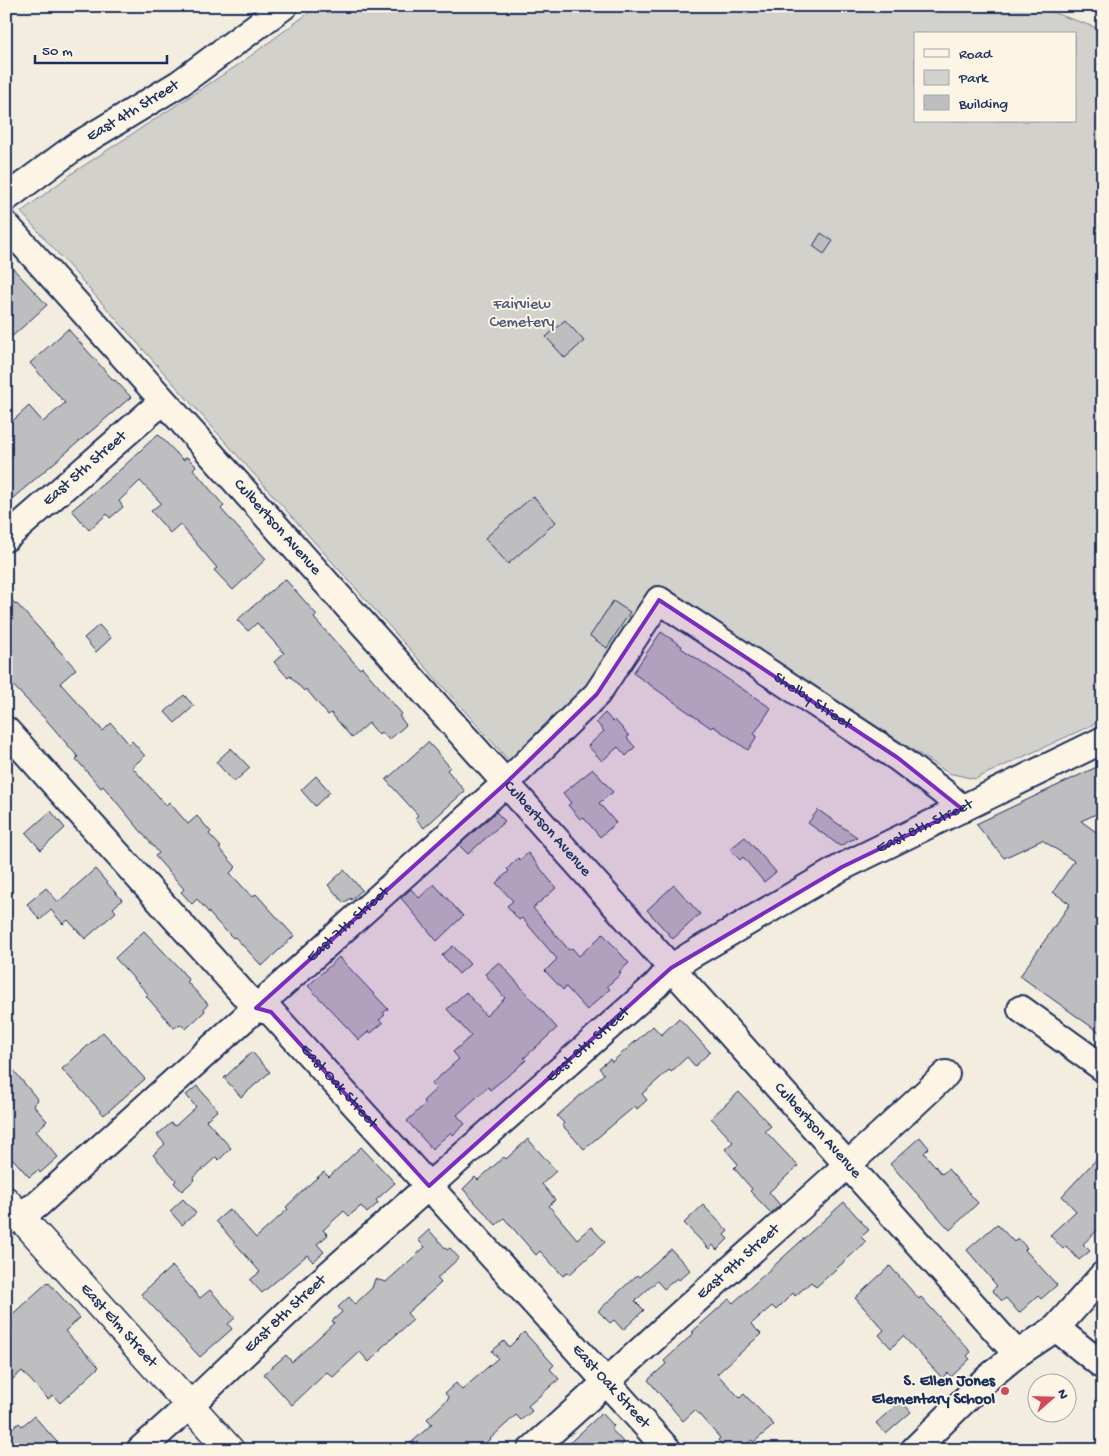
<svg xmlns="http://www.w3.org/2000/svg" width="1109" height="1456" viewBox="0 0 1109 1456" font-family="'Gochi Hand',sans-serif">
	<style>
		.green { fill: #d3d1cc; stroke: #778095; fill-rule: evenodd }
		.building { fill: #bebec0; stroke: #1b2f5e }
		.lines { fill: none; stroke-linecap: round; stroke-linejoin: round }
		.minor-casing { stroke: #1b2f5e; stroke-width: 30 }
		.major-casing { stroke: #1b2f5e; stroke-width: 31 }
		.minor { stroke: #fcf5e5; stroke-width: 26 }
		.major { stroke: #fcf5e5; stroke-width: 28 }
		.marked { fill: #7b2cbf; fill-opacity: 0.2; stroke: #7b2cbf; stroke-width: 4; stroke-linejoin: round }
		.poi-dot { fill: #d1495b; stroke: #fcf5e5; stroke-width: 2 }
		.labels { text-anchor: middle; dominant-baseline: central; stroke-width: 4; stroke-linejoin: round; paint-order: stroke }
		.street-label { font-size: 16px; fill: #1b2f5e; stroke: #fcf5e5 }
		.park-label { font-size: 16px; fill: #49587a; stroke: #fcf5e5 }
		.poi-label { font-size: 16px; font-weight: bold; fill: #1b2f5e; stroke: #fcf5e5; text-anchor: end }
	</style>
	<rect width="100%" height="100%" fill="#f3ede0"/>
	<filter id="ink" filterUnits="userSpaceOnUse"><feTurbulence type="fractalNoise" baseFrequency=".02" numOctaves="2"/><feDisplacementMap in="SourceGraphic" scale="10" xChannelSelector="R" yChannelSelector="G"/><feConvolveMatrix kernelMatrix="1 2 1 2 8 2 1 2 1" color-interpolation-filters="sRGB"/></filter>
	<g filter="url(#ink)">
		<!-- green -->
		<path class="green" d="M318,6H1022L1043,9L1103,30V720L975,779L948,773L665,587L635,614L588,686L510,762L21,212L74,172L241,63ZM915,34H1075V121H915Z"/>
		<!-- building -->
		<g class="building">
			<polygon points="821,233 833,241 824,254 813,246"/>
			<polygon points="6,261 47,305 6,342"/>
			<polygon points="565,320 584,341 565,358 546,337"/>
			<polygon points="68,329 114,381 115,380 131,397 6,504 6,427 29,406 43,422 65,403 30,363"/>
			<polygon points="158,434 183,460 187,457 196,466 193,469 224,506 221,509 266,559 233,590 214,570 217,568 180,524 170,533 151,511 161,503 140,481 119,501 123,507 110,518 107,514 89,530 72,510 122,468"/>
			<polygon points="533,496 556,522 508,564 485,538"/>
			<polygon points="285,579 317,615 314,618 360,669 362,667 402,714 399,716 406,725 389,740 382,732 379,735 369,723 352,738 331,713 328,715 306,689 304,691 290,676 288,678 274,662 284,653 257,623 248,631 237,620"/>
			<polygon points="6,593 16,605 17,604 76,669 60,683 103,731 111,723 129,744 132,741 145,756 132,767 166,805 169,802 188,824 197,816 211,832 209,834 221,847 219,848 236,867 230,873 252,897 256,894 294,936 262,966 235,937 233,938 217,922 197,899 192,904 181,892 184,889 155,856 159,853 103,786 101,788 76,759 78,757 49,723 6,678"/>
			<polygon points="613,601 630,612 607,648 590,636"/>
			<polygon points="99,625 111,638 96,652 84,638"/>
			<polygon points="661,632 682,646 681,648 771,708 754,734 757,736 748,750 713,726 711,728 633,673"/>
			<polygon points="184,695 194,706 175,723 165,712"/>
			<polygon points="605,713 613,722 615,720 629,736 627,738 635,747 626,756 618,747 602,761 588,746 604,731 596,722"/>
			<polygon points="428,742 450,767 447,770 465,791 424,828 415,818 418,815 386,780"/>
			<polygon points="231,748 250,768 234,782 216,762"/>
			<polygon points="1103,764 1103,811 1081,821 1103,837 1103,1035 1020,976 1070,904 1053,892 1074,861 1042,840 1004,858 976,824"/>
			<polygon points="593,769 613,792 599,803 616,823 600,837 583,817 580,819 568,805 571,803 563,793"/>
			<polygon points="316,776 330,792 315,806 301,790"/>
			<polygon points="818,810 857,837 840,846 808,823"/>
			<polygon points="51,811 65,828 41,850 26,833"/>
			<polygon points="496,812 505,821 468,854 459,845"/>
			<polygon points="745,837 776,872 764,882 743,857 740,860 730,849"/>
			<polygon points="528,853 556,888 533,908 569,950 572,948 579,956 603,934 629,963 619,972 621,974 607,986 610,989 587,1010 566,987 563,990 545,971 557,959 522,918 519,920 507,906 513,901 496,883 509,871 507,869 518,858 520,860"/>
			<polygon points="95,869 122,900 113,908 116,912 85,939 68,920 63,924 51,910 40,920 27,904 46,888 58,902"/>
			<polygon points="344,870 362,890 351,900 350,898 344,903 328,885"/>
			<polygon points="434,884 463,916 437,941 401,898 411,889 419,898"/>
			<polygon points="674,885 700,914 673,939 647,910"/>
			<polygon points="144,931 179,968 189,980 187,982 208,1004 204,1009 205,1011 186,1029 180,1024 174,1028 146,996 148,994 115,958"/>
			<polygon points="453,946 470,964 459,974 442,955"/>
			<polygon points="339,957 388,1009 383,1013 385,1015 379,1020 383,1023 371,1033 369,1031 359,1040 308,986"/>
			<polygon points="499,962 557,1028 524,1058 526,1060 515,1070 490,1090 488,1087 457,1115 465,1124 453,1135 451,1132 432,1149 407,1121 425,1104 423,1101 436,1089 431,1084 459,1059 453,1052 471,1036 447,1009 466,992 486,1016 505,998 485,974"/>
			<polygon points="679,1018 710,1052 695,1066 687,1057 671,1072 669,1070 642,1094 647,1100 637,1109 635,1106 584,1149 562,1125 564,1123 557,1116 604,1074 599,1068 610,1059 612,1062 653,1026 661,1035"/>
			<polygon points="103,1032 145,1079 104,1115 62,1069"/>
			<polygon points="252,1052 270,1072 241,1097 224,1078"/>
			<polygon points="6,1061 38,1100 33,1105 47,1121 36,1131 58,1157 40,1173 38,1170 29,1177 13,1159 6,1165"/>
			<polygon points="197,1086 218,1110 206,1120 231,1148 219,1160 216,1157 193,1178 194,1180 182,1191 174,1183 176,1180 153,1155 165,1144 157,1135 171,1123 175,1126 196,1107 186,1095"/>
			<polygon points="739,1092 771,1126 765,1131 798,1166 769,1192 780,1205 771,1213 750,1191 752,1189 734,1168 738,1164 725,1149 733,1142 711,1118"/>
			<polygon points="920,1137 929,1148 924,1153 942,1174 948,1169 978,1203 950,1230 890,1164"/>
			<polygon points="528,1139 556,1171 542,1184 555,1200 549,1206 577,1239 591,1227 605,1242 570,1274 568,1272 563,1276 540,1251 536,1255 504,1218 496,1225 463,1189 475,1177 478,1180 504,1157 506,1159"/>
			<polygon points="361,1147 395,1183 376,1200 378,1203 367,1213 361,1206 349,1216 344,1211 323,1230 328,1235 317,1244 324,1252 313,1262 307,1255 262,1293 250,1280 260,1272 216,1221 230,1209 256,1238 288,1209 286,1207 312,1182 324,1172 329,1177"/>
			<polygon points="1103,1152 1103,1225 1083,1244 1090,1251 1079,1260 1066,1246 1063,1249 1050,1235 1076,1211 1062,1196"/>
			<polygon points="183,1199 196,1213 182,1225 170,1211"/>
			<polygon points="844,1202 869,1230 861,1237 866,1242 816,1287 811,1282 795,1296 793,1293 776,1310 772,1306 751,1324 761,1334 717,1374 740,1398 744,1394 774,1425 754,1442 752,1440 740,1450 726,1450 718,1440 720,1438 695,1410 683,1421 648,1380 666,1364 664,1361 694,1333 692,1332 729,1299 733,1303"/>
			<polygon points="703,1205 728,1231 724,1235 728,1239 717,1250 713,1245 709,1249 684,1223"/>
			<polygon points="997,1224 1014,1242 1018,1238 1027,1248 1025,1250 1057,1285 1041,1299 1038,1296 1019,1313 1006,1298 1002,1301 992,1290 997,1286 967,1250"/>
			<polygon points="429,1230 447,1250 450,1248 459,1258 437,1278 441,1283 407,1313 413,1320 380,1349 381,1350 369,1362 360,1352 333,1377 327,1372 292,1405 264,1374 286,1355 292,1362 334,1323 332,1321 342,1312 338,1307 349,1297 355,1304 372,1288 375,1279 386,1282 425,1247 418,1240"/>
			<polygon points="671,1249 690,1270 679,1280 677,1278 664,1289 657,1281 635,1301 644,1310 623,1330 614,1320 610,1323 598,1311 637,1275 639,1277"/>
			<polygon points="172,1266 200,1298 210,1290 235,1318 228,1324 232,1329 200,1357 141,1294"/>
			<polygon points="890,1266 919,1299 921,1297 971,1352 967,1356 970,1359 951,1377 948,1373 942,1378 903,1336 891,1348 879,1335 884,1330 855,1298"/>
			<polygon points="48,1282 80,1318 65,1331 99,1367 60,1403 53,1395 48,1399 22,1371 6,1385 6,1336 13,1329 6,1320"/>
			<polygon points="524,1332 554,1365 550,1369 559,1379 528,1406 532,1411 521,1420 516,1415 478,1450 403,1450 432,1424 427,1419 449,1398 445,1393 456,1383 462,1390 498,1358 492,1351 504,1341 509,1347"/>
			<polygon points="901,1401 911,1412 886,1434 876,1423"/>
			<polygon points="602,1413 614,1426 611,1429 624,1443 616,1450 562,1450"/>
			<polygon points="34,1416 64,1450 6,1450 6,1434 19,1423 22,1426"/>
		</g>
		<g class="lines">
			<defs>
				<g id="minor">
					<path id="s1" d="M6,198L76,146L180,83L284,6"/>
					<path id="s2" d="M6,225L1017,1354"/>
					<path id="s3" d="M6,538L163,401"/>
					<path id="s4" d="M6,730L256,1008L271,1012L668,1450"/>
					<polyline points="1021,1009 1103,1068"/>
					<path id="s5" d="M6,1222L37,1205L506,783L597,694L659,600L898,758L943,792L962,809"/>
					<polyline points="1056,1328 1103,1366"/>
					<path id="s6" d="M140,1450L190,1405L310,1291L656,985L671,968L691,955L842,867L1103,740"/>
					<path id="s7" d="M531,1450C586,1402 639,1351 694,1302C778,1227 864,1152 946,1074"/>
					<polyline points="914,1450 983,1382 1017,1354 1056,1328 1103,1275"/>
				</g>
				<g id="major">
					<path id="s8" d="M6,1201L230,1450"/>
				</g>
			</defs>
			<!-- minor casing -->
			<use href="#minor" class="minor-casing"/>
			<!-- major casing -->
			<use href="#major" class="major-casing"/>
			<!-- minor -->
			<use href="#minor" class="minor"/>
			<!-- major -->
			<use href="#major" class="major"/>
		</g>
	</g>
	<!-- marked area -->
	<path class="marked" d="M659,600L898,758L962,809L842,867L671,968L429,1186L271,1012L256,1008L506,783L597,694Z"/>
	<!-- markers -->
	<circle class="poi-dot" cx="1005" cy="1391" r="5"/>
	<g class="labels">
		<!-- street labels -->
		<g class="street-label">
			<text stroke="none"><textPath href="#s1" startOffset="154">East 4th Street</textPath></text>
			<text stroke="none"><textPath href="#s3" startOffset="105">East 5th Street</textPath></text>
			<text stroke="none"><textPath href="#s2" startOffset="406">Culbertson Avenue</textPath></text>
			<text stroke="none"><textPath href="#s5" startOffset="1090">Shelby Street</textPath></text>
			<text stroke="none"><textPath href="#s6" startOffset="1008">East 8th Street</textPath></text>
			<text stroke="none"><textPath href="#s2" startOffset="811">Culbertson Avenue</textPath></text>
			<text stroke="none"><textPath href="#s5" startOffset="454">East 7th Street</textPath></text>
			<text stroke="none"><textPath href="#s6" startOffset="604">East 8th Street</textPath></text>
			<text stroke="none"><textPath href="#s4" startOffset="490">East Oak Street</textPath></text>
			<text stroke="none"><textPath href="#s2" startOffset="1216">Culbertson Avenue</textPath></text>
			<text stroke="none"><textPath href="#s7" startOffset="280">East 9th Street</textPath></text>
			<text stroke="none"><textPath href="#s6" startOffset="199">East 8th Street</textPath></text>
			<text stroke="none"><textPath href="#s8" startOffset="168">East Elm Street</textPath></text>
			<text stroke="none"><textPath href="#s4" startOffset="895">East Oak Street</textPath></text>
		</g>
		<!-- park labels -->
		<g class="park-label">
			<text x="522" y="305">Fairview<tspan x="522" dy="18">Cemetery</tspan></text>
		</g>
		<!-- poi labels -->
		<g class="poi-label">
			<text x="995" y="1382">S. Ellen Jones<tspan x="995" dy="18">Elementary School</tspan></text>
		</g>
	</g>
	<!-- margin -->
	<rect width="1109" height="1456" fill="none" stroke="#fcf5e5" stroke-width="25"/>
	<rect x="12" y="12" width="1084" height="1431" fill="none" stroke="#1b2f5e" stroke-width="2" filter="url(#ink)"/>
	<!-- legend -->
	<rect x="914" y="32" width="162" height="90" fill="#fcf5e5" stroke="#a2a6af"/>
	<rect x="924" y="49" width="25" height="8" fill="#fcf5e5" stroke="#a2a6af"/>
	<text x="959" y="58" font-size="15" fill="#1b2f5e">Road</text>
	<rect x="924" y="70" width="25" height="15" fill="#d3d1cc" stroke="#a2a6af"/>
	<text x="959" y="82" font-size="15" fill="#1b2f5e">Park</text>
	<rect x="924" y="95" width="25" height="15" fill="#bebec0" stroke="#a2a6af"/>
	<text x="959" y="108" font-size="15" fill="#1b2f5e">Building</text>
	<!-- north arrow -->
	<g transform="translate(1052 1398) rotate(70)"><circle r="24" fill="#fcf5e5" stroke="#a2a6af"/>
	<path d="M0-4L9 19L0 12L-9 19Z" fill="#d1495b"/>
	<text y="-8" font-size="14" font-weight="bold" text-anchor="middle" fill="#1b2f5e">N</text>
	</g>
	<!-- scale -->
	<path d="M35 55v8h132v-8" fill="none" stroke="#1b2f5e" stroke-width="2.5"/>
	<text x="42" y="55" font-size="15" fill="#1b2f5e" stroke="#fcf5e5" stroke-width="4" paint-order="stroke">50 m</text>
</svg>
